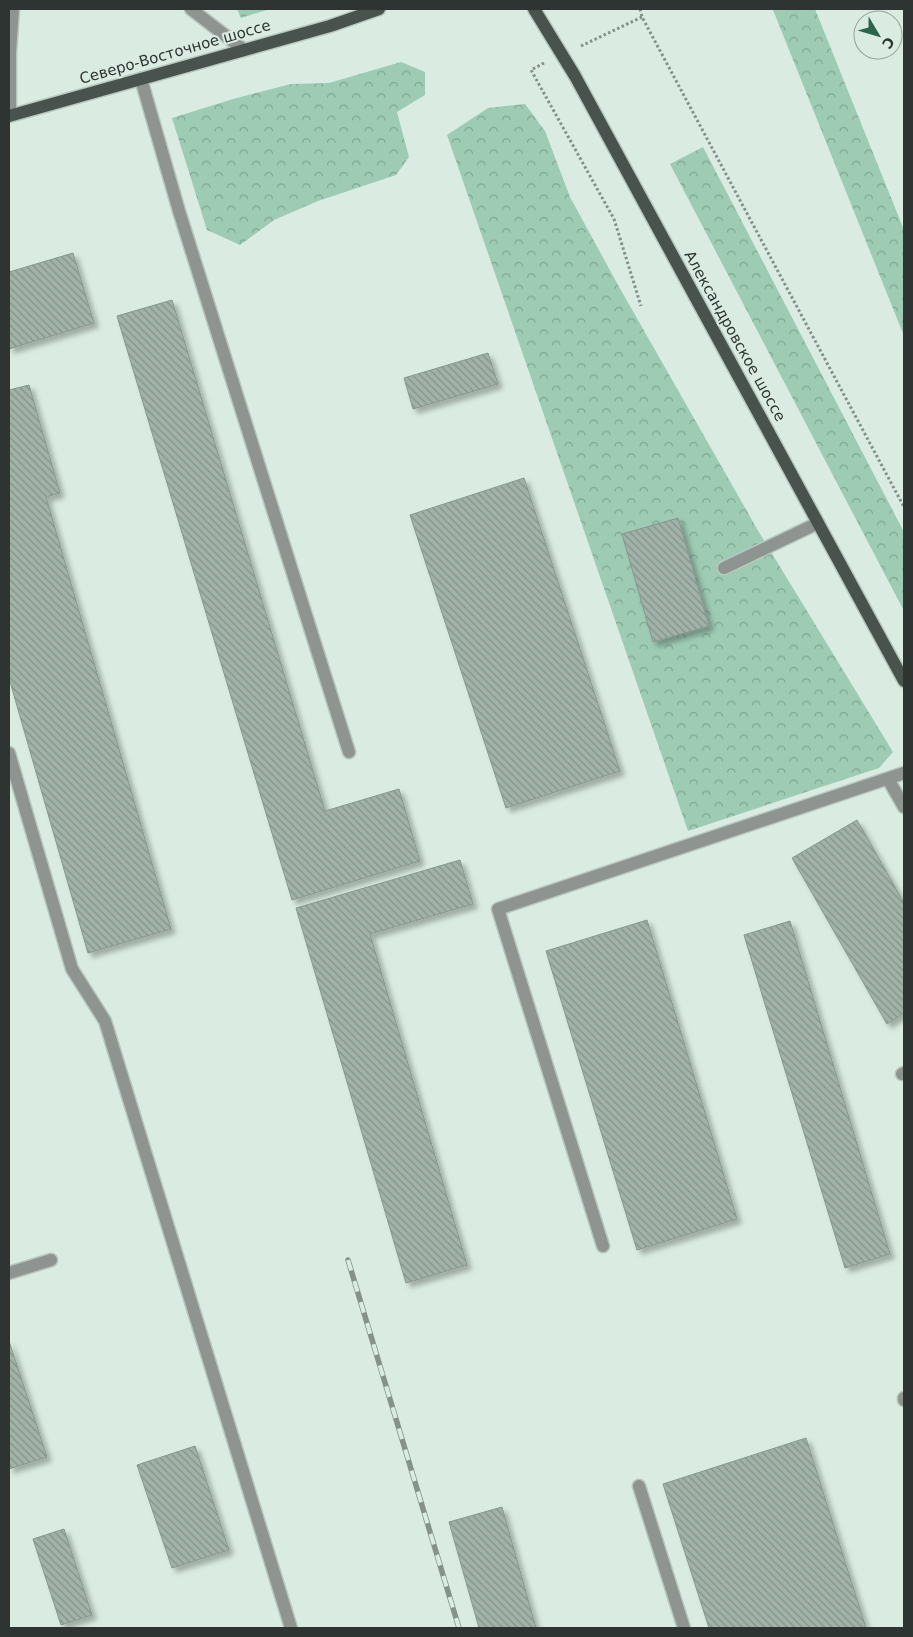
<svg xmlns="http://www.w3.org/2000/svg" width="913" height="1637" viewBox="0 0 913 1637" font-family="'DejaVu Sans',sans-serif">
	<style>
		.forest { fill: url(#forest-crowns) }
		.building { fill: url(#building-back-hatch); stroke: #87978f; filter: url(#shadow) }
		.lines { fill: none; stroke-linecap: round; stroke-linejoin: round }
		.minor-casing { stroke: #b8c7bf; stroke-width: 15 }
		.major-casing { stroke: #b8c7bf; stroke-width: 15 }
		.path { stroke: #848f89; stroke-width: 3; stroke-dasharray: 2.5 2.5; stroke-linecap: butt }
		.minor { stroke: #8e9591; stroke-width: 12 }
		.major { stroke: #47534c; stroke-width: 12 }
		.rail-casing { stroke: #85918b; stroke-width: 5.5 }
		.rail { stroke: #daece2; stroke-width: 4; stroke-dasharray: 11; stroke-linecap: butt }
		.labels { text-anchor: middle; dominant-baseline: central; stroke-width: 4; stroke-linejoin: round; paint-order: stroke }
		.street-label { font-size: 15px; fill: #2e3431; stroke: #daece2 }
	</style>
	<defs>
		<pattern id="forest-crowns" width="20" height="18" patternUnits="userSpaceOnUse" patternTransform="scale(1.25)"><rect width="20" height="18" fill="#9dcbb4"/><path d="M2 6a3 3 0 1 1 6 0M12 15a3 3 0 1 1 6 0" fill="none" stroke="#80a693"/></pattern>
		<pattern id="building-back-hatch" width="6" height="6" patternUnits="userSpaceOnUse" patternTransform="scale(1.25)"><rect width="6" height="6" fill="#a1b2a9"/><path d="M-1 5l2 2M0 0l6 6M5-1l2 2" fill="none" stroke="#84928a"/></pattern>
		<filter id="shadow"><feDropShadow dx="4.5" dy="4.5" stdDeviation="2.5" flood-color="#0004"/></filter>
	</defs>
	<rect width="100%" height="100%" fill="#daece2"/>
	<!-- forest -->
	<g class="forest">
		<polygon points="237,9 270,9 241,18"/>
		<polygon points="775,9 815,9 904,230 904,336 773,10"/>
		<polygon points="401,62 425,72 425,95 397,112 409,157 396,175 318,201 274,220 240,245 207,230 172,118 233,99 291,84 329,83"/>
		<polygon points="525,104 545,131 570,197 618,285 760,534 893,752 879,768 688,831 447,135 488,108"/>
		<polygon points="703,147 904,532 904,611 670,164"/>
	</g>
	<!-- building -->
	<g class="building">
		<polygon points="73,253 94,323 9,349 9,272"/>
		<polygon points="172,300 325,811 399,789 420,861 292,900 117,316"/>
		<polygon points="488,353 498,384 413,409 404,378"/>
		<polygon points="29,385 60,493 46,497 171,929 88,953 9,678 9,390"/>
		<polygon points="524,478 620,771 506,808 410,515"/>
		<polygon points="678,518 709,626 653,642 622,534"/>
		<polygon points="857,820 904,903 904,1013 887,1024 792,858"/>
		<polygon points="460,860 473,904 370,934 467,1265 406,1283 296,908"/>
		<polygon points="647,920 737,1219 637,1250 546,951"/>
		<polygon points="790,921 890,1254 845,1268 744,935"/>
		<polygon points="9,1341 47,1457 9,1469"/>
		<polygon points="806,1438 866,1628 709,1628 663,1484"/>
		<polygon points="195,1446 229,1550 172,1568 137,1465"/>
		<polygon points="502,1507 536,1628 479,1628 449,1522"/>
		<polygon points="64,1529 92,1615 61,1625 33,1539"/>
	</g>
	<g class="lines">
		<defs>
			<g id="minor">
				<polyline points="191,9 244,50"/>
				<polyline points="141,79 179,211 349,752"/>
				<polyline points="10,115 10,52 13,9"/>
				<polyline points="724,568 818,523"/>
				<polyline points="9,753 72,969 105,1021 291,1628"/>
				<polyline points="888,779 904,807"/>
				<polyline points="902,1074 904,1073"/>
				<polyline points="603,1246 498,909 904,773"/>
				<polyline points="9,1273 51,1260"/>
				<polyline points="904,1398 904,1400"/>
				<polyline points="639,1486 684,1628"/>
			</g>
			<g id="major">
				<polyline points="534,9 575,76 904,681"/>
				<polyline points="9,116 330,26 379,9"/>
			</g>
		</defs>
		<!-- minor casing -->
		<use href="#minor" class="minor-casing"/>
		<!-- major casing -->
		<use href="#major" class="major-casing"/>
		<!-- path -->
		<g class="path">
			<polyline points="640,9 642,17 904,507"/>
			<polyline points="581,46 642,17"/>
			<polyline points="544,63 531,70 614,219 641,306"/>
		</g>
		<!-- minor -->
		<use href="#minor" class="minor"/>
		<!-- major -->
		<use href="#major" class="major"/>
		<defs>
			<polyline id="rail" points="348,1260 459,1628"/>
		</defs>
		<!-- rail casing -->
		<use href="#rail" class="rail-casing"/>
		<!-- rail -->
		<use href="#rail" class="rail"/>
	</g>
	<g class="labels">
		<!-- street labels -->
		<g class="street-label">
			<text transform="translate(175 52) rotate(-16)">Северо-Восточное шоссе</text>
			<text transform="translate(735 336) rotate(61)">Александровское шоссе</text>
		</g>
	</g>
	<!-- border -->
	<rect width="913" height="1637" fill="none" stroke="#2e3431" stroke-width="20"/>
	<!-- north arrow -->
	<g transform="translate(878 35) rotate(128)"><circle r="24" fill="#daece2" stroke="#95a29b"/>
	<path d="M0-4L9 19L0 12L-9 19Z" fill="#2d654c"/>
	<text y="-8" font-size="14" font-weight="bold" text-anchor="middle" fill="#2e3431">С</text>
	</g>
</svg>
